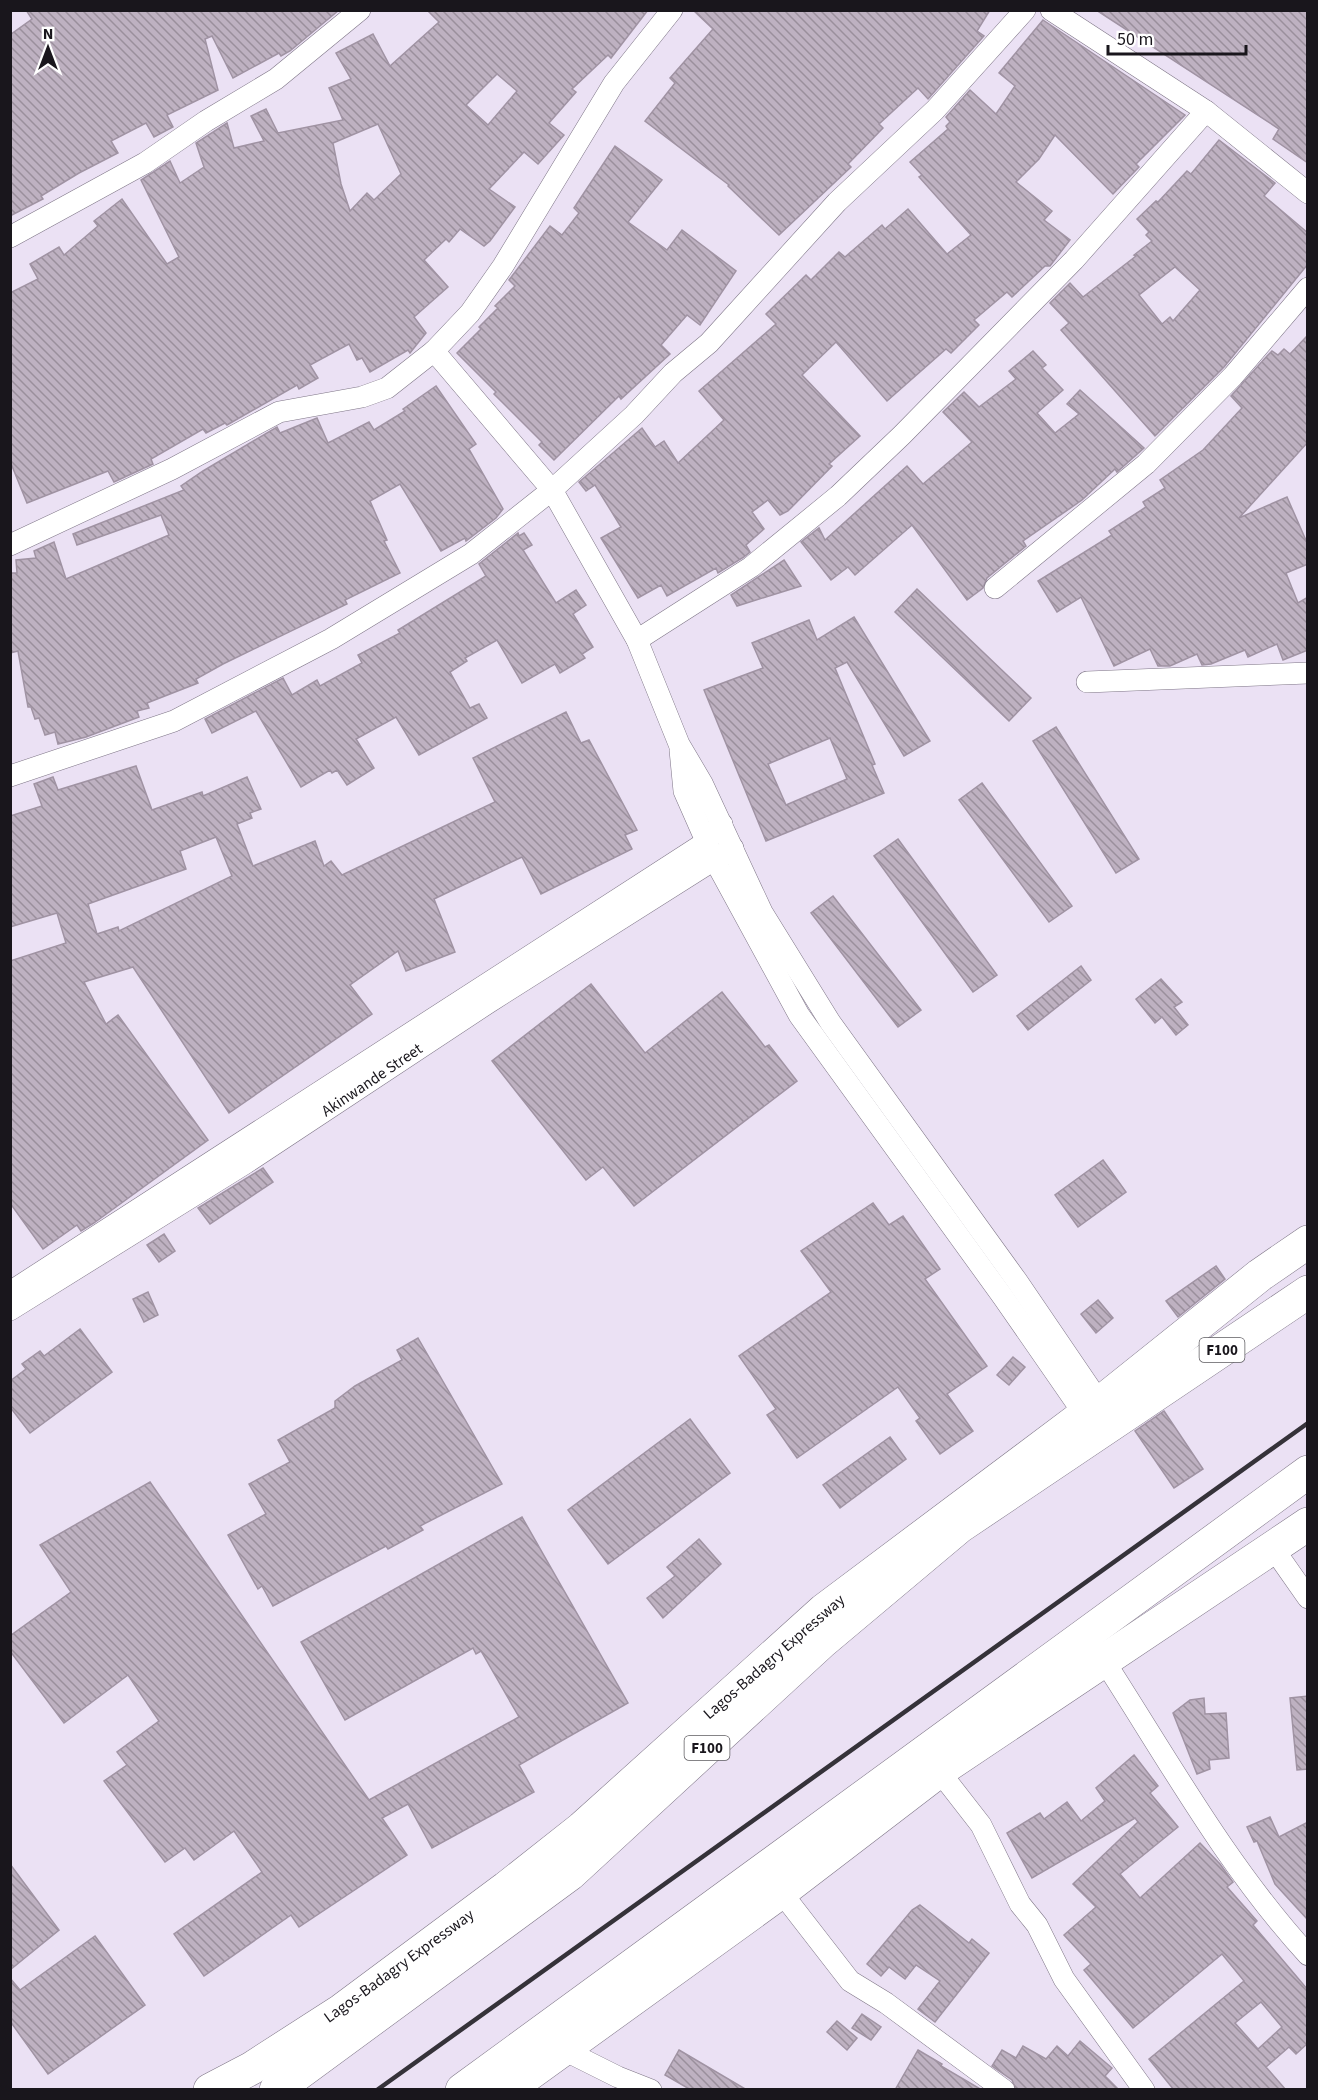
<svg xmlns="http://www.w3.org/2000/svg" width="1318" height="2100" viewBox="0 0 1318 2100" font-family="'Source Sans 3',sans-serif">
	<style>
		.building { fill: url(#building-back-hatch); stroke: #a093a3; stroke-width: 1.5; fill-rule: evenodd }
		.lines { fill: none; stroke-linecap: round; stroke-linejoin: round }
		.street-casing { stroke: #7e7586; stroke-width: 22 }
		.primary-casing { stroke: #7e7586; stroke-width: 34 }
		.highway-casing { stroke: #7e7586; stroke-width: 34 }
		.street { stroke: #fff; stroke-width: 21 }
		.primary { stroke: #fff; stroke-width: 33 }
		.highway { stroke: #fff; stroke-width: 33 }
		.rail { stroke: #353239; stroke-width: 4.5 }
		.labels { text-anchor: middle; dominant-baseline: central; stroke-width: 6; stroke-linejoin: round; paint-order: stroke }
		.shield { fill: #fff; stroke: #5e5c60; stroke-width: 1.5 }
		.shield-label { font-size: 15px; font-weight: bold; fill: #19161c }
		.street-label { font-size: 16px; fill: #19161c; stroke: #fff }
	</style>
	<defs>
		<pattern id="building-back-hatch" width="6" height="6" patternUnits="userSpaceOnUse" patternTransform="scale(1.5)"><rect width="6" height="6" fill="#beb1c1"/><path d="M-1 5l2 2M0 0l6 6M5-1l2 2" fill="none" stroke="#9a8f9c"/></pattern>
	</defs>
	<rect width="100%" height="100%" fill="#ebe1f4"/>
	<!-- building -->
	<g class="building">
		<polygon points="26,10 339,10 290,51 281,56 279,53 233,78 212,36 205,39 218,90 167,115 173,127 154,137 146,123 111,141 118,153 79,173 41,196 43,199 10,216 10,35 32,19"/>
		<path d="M427,10H648L611,58L608,55L572,89L576,92L549,123L564,135L538,164L524,152L489,189L515,207L490,241L484,246L460,229L449,242L446,239L424,260L448,287L414,317L426,333L410,353L408,350L370,372L362,358L357,360L349,344L310,365L318,378L299,389L297,385L227,425L225,423L206,433L203,429L151,459L153,464L114,482L108,471L27,503L10,461V293L38,279L30,264L59,247L64,255L98,226L94,221L122,199L167,264L179,257L141,180L170,161L180,183L204,167L196,143L227,123L234,148L264,141L251,116L266,109L278,133L343,120L329,88L351,79L336,53L373,34L390,66L439,22ZM497,74L517,91L488,125L466,105ZM378,124L401,174L374,200L367,193L350,211L341,184L333,143Z"/>
		<polygon points="693,10 990,10 977,31 984,36 928,99 918,88 879,124 883,128 848,164 851,167 779,235 728,186 729,185 645,121 675,83 670,78 713,29"/>
		<polygon points="1096,10 1308,10 1308,163 1273,139 1279,129"/>
		<polygon points="1043,20 1185,115 1136,164 1139,167 1113,194 1055,135 1039,159 1016,182 1052,211 1044,220 1070,240 1050,266 1045,266 1012,297 1007,292 974,320 979,325 951,353 946,349 887,401 836,342 802,375 860,436 829,464 832,466 788,511 780,515 768,500 752,512 764,529 746,545 750,552 744,557 718,573 716,568 667,596 661,585 638,598 601,538 621,527 595,485 586,491 579,482 642,428 655,447 664,441 678,463 724,420 699,391 776,324 766,314 806,275 811,280 839,252 845,257 882,225 885,229 908,209 947,254 971,235 919,177 922,175 910,162 948,129 946,126 950,122 946,117 970,90 996,114 1015,86 999,73"/>
		<path d="M1219,140L1275,183L1264,196L1308,233V264L1224,367L1155,436L1061,330L1069,323L1050,303L1070,283L1083,297L1136,256L1134,255L1152,241L1146,235L1149,232L1137,219L1156,201L1158,202L1187,171L1191,174ZM1175,267L1200,290L1173,321L1170,317L1162,324L1139,295Z"/>
		<polygon points="615,146 662,180 628,222 667,250 682,230 736,271 700,325 687,315 661,345 670,354 621,399 619,396 554,460 539,445 542,442 494,394 496,392 457,353 481,329 479,327 498,308 495,306 515,286 509,280 550,226 562,235 579,213 574,208"/>
		<polygon points="1308,335 1308,442 1239,518 1287,497 1308,545 1308,564 1286,573 1298,603 1308,597 1308,650 1283,660 1277,644 1248,657 1245,650 1211,664 1202,665 1197,654 1170,666 1158,666 1150,649 1114,666 1081,597 1057,612 1038,581 1112,535 1109,531 1146,507 1143,502 1165,488 1160,480 1203,450 1242,408 1231,396 1267,356 1272,351 1278,355 1284,349 1290,354"/>
		<polygon points="1033,351 1046,365 1042,368 1063,390 1037,413 1055,433 1079,414 1067,404 1080,390 1144,448 1117,472 1115,469 1082,500 1023,541 1026,546 987,578 983,588 967,600 912,525 855,575 848,567 831,580 801,542 819,528 825,540 907,466 923,484 972,442 943,412 964,392 979,407 1016,379 1009,371"/>
		<polygon points="436,386 476,444 469,449 503,509 496,518 466,541 465,538 441,551 400,484 370,501 387,540 384,541 400,573 345,600 347,604 223,664 196,679 198,683 147,703 149,708 137,711 139,717 86,737 58,744 55,732 45,735 39,718 35,719 31,707 28,707 18,651 10,653 10,573 17,573 16,560 36,558 34,551 54,542 66,579 169,535 161,515 77,545 73,534 184,490 181,486 203,471 277,427 280,433 317,418 328,443 369,422 374,430 405,411 403,409"/>
		<polygon points="518,533 519,536 524,533 532,545 523,550 556,603 576,590 586,605 573,614 593,647 582,654 585,658 560,673 555,664 522,683 497,640 465,658 467,661 450,672 470,708 479,704 487,718 419,755 396,717 356,739 374,768 347,785 337,770 332,773 330,770 301,787 256,711 212,733 205,719 283,678 292,695 317,680 320,686 362,663 358,655 400,633 398,630 486,576 479,564"/>
		<polygon points="784,560 801,586 737,606 731,595"/>
		<polygon points="917,589 1031,698 1009,721 895,612"/>
		<path d="M854,617L930,741L904,756L847,662L835,668L875,764L872,765L884,793L766,841L704,690L763,668L752,643L809,620L817,640ZM830,738L847,779L786,805L768,764Z"/>
		<path d="M566,712L581,743L589,740L637,830L625,835L632,849L541,894L522,857L434,899L455,952L406,971L398,951L350,985L372,1014L229,1113L133,967L84,982L106,1024L118,1015L208,1140L94,1223L81,1231L77,1225L43,1249L10,1203V961L66,943L57,913L10,927V816L42,806L34,784L53,777L58,790L136,766L152,810L202,792L203,796L247,777L261,809L250,813L252,818L237,824L253,866L315,841L324,866L331,861L342,875L495,802L473,758ZM216,837L232,876L119,931L118,927L97,934L88,904L186,869L180,851Z"/>
		<polygon points="1056,727 1139,859 1116,873 1033,741"/>
		<polygon points="982,783 1072,906 1049,922 959,800"/>
		<polygon points="898,839 997,975 973,992 874,856"/>
		<polygon points="833,896 921,1010 898,1027 811,913"/>
		<polygon points="1081,966 1091,980 1028,1030 1017,1016"/>
		<polygon points="1161,979 1182,1002 1174,1007 1188,1025 1176,1035 1162,1017 1155,1023 1136,999"/>
		<polygon points="591,984 645,1053 722,992 765,1047 769,1045 797,1081 634,1206 603,1167 586,1180 492,1061"/>
		<polygon points="1103,1160 1126,1192 1078,1227 1055,1195"/>
		<polygon points="263,1168 273,1182 210,1224 198,1208"/>
		<polygon points="873,1203 889,1225 903,1216 940,1269 925,1279 987,1366 947,1394 973,1431 940,1454 916,1421 920,1418 898,1387 797,1458 767,1415 776,1409 739,1356 831,1292 801,1251"/>
		<polygon points="164,1234 175,1251 159,1262 147,1245"/>
		<polygon points="1216,1266 1225,1279 1178,1317 1166,1301"/>
		<polygon points="148,1292 158,1315 144,1322 133,1299"/>
		<polygon points="1098,1300 1113,1318 1096,1333 1081,1314"/>
		<polygon points="80,1329 112,1372 30,1433 10,1407 10,1381 26,1369 22,1364 40,1351 44,1356"/>
		<polygon points="418,1338 502,1484 420,1526 423,1530 388,1549 386,1546 273,1606 262,1586 258,1589 228,1535 266,1514 249,1484 290,1462 278,1440 335,1408 335,1401 355,1386 402,1360 397,1350"/>
		<polygon points="1013,1357 1025,1367 1009,1385 997,1375"/>
		<polygon points="1164,1411 1203,1469 1174,1488 1135,1431"/>
		<polygon points="690,1419 730,1473 608,1564 568,1510"/>
		<polygon points="890,1437 906,1459 840,1508 823,1485"/>
		<polygon points="150,1482 369,1800 519,1717 481,1651 476,1654 473,1648 345,1720 301,1642 522,1517 628,1703 519,1765 534,1792 432,1848 408,1804 382,1818 407,1855 299,1927 291,1915 204,1976 174,1934 262,1872 234,1831 194,1860 185,1848 165,1862 104,1781 127,1765 117,1752 159,1721 128,1675 64,1723 10,1651 10,1636 71,1592 40,1545"/>
		<polygon points="699,1539 721,1564 663,1618 647,1598 675,1576 667,1567"/>
		<polygon points="1308,1696 1308,1769 1297,1770 1290,1698"/>
		<polygon points="1204,1698 1205,1714 1226,1713 1229,1758 1209,1760 1210,1769 1197,1774 1173,1713 1190,1700"/>
		<path d="M1134,1755L1158,1786L1150,1793L1178,1827L1120,1874L1140,1898L1200,1843L1220,1864L1233,1882L1227,1887L1257,1921L1253,1925L1308,1990V2043L1296,2054L1289,2047L1266,2067L1286,2090H1174L1149,2059L1244,1981L1222,1954L1133,2028L1084,1970L1091,1964L1064,1935L1096,1907L1073,1884L1138,1822L1135,1818L1032,1878L1007,1833L1040,1813L1044,1819L1067,1802L1081,1821L1105,1801L1096,1788ZM1261,2002L1282,2027L1258,2049L1235,2023Z"/>
		<polygon points="1270,1817 1279,1837 1308,1822 1308,1920 1275,1884 1257,1841 1254,1842 1247,1827"/>
		<polygon points="10,1864 59,1930 10,1970"/>
		<polygon points="920,1905 969,1943 972,1939 989,1953 935,2022 918,2009 940,1981 916,1965 905,1979 889,1967 881,1976 867,1964 912,1910"/>
		<polygon points="95,1936 145,2005 48,2074 10,2021 10,1978 20,1990"/>
		<polygon points="862,2014 881,2027 871,2040 852,2028"/>
		<polygon points="837,2021 857,2038 847,2050 827,2032"/>
		<polygon points="1080,2041 1112,2068 1105,2076 1119,2090 1016,2090 1012,2080 992,2066 1002,2050 1016,2058 1023,2046 1046,2059 1057,2046 1068,2056"/>
		<polygon points="679,2050 747,2090 691,2090 665,2075"/>
		<polygon points="918,2050 942,2064 941,2066 982,2090 895,2090"/>
	</g>
	<g class="lines">
		<defs>
			<g id="street">
				<polyline points="672,10 614,83 503,266 470,313 434,351 552,490 637,640 679,744 702,783 762,912 830,1022 1017,1281 1100,1403"/>
				<polyline points="1051,10 1206,111 1308,193"/>
				<polyline points="10,237 145,163 206,121 276,79 360,10"/>
				<polyline points="10,545 172,469 279,412 362,397 387,388 434,351"/>
				<polyline points="995,588 1146,464 1233,376 1308,288"/>
				<polyline points="637,640 751,567 838,496 902,435 1074,260 1206,111"/>
				<polyline points="1087,682 1308,673"/>
				<polyline points="680,750 684,791 714,859 799,1015 1003,1297 1084,1414"/>
				<polyline points="10,776 174,721 331,639 471,554 552,490 634,415 673,373 709,343 837,202 935,110 1025,10"/>
				<polyline points="10,1292 706,842 722,824"/>
				<polyline points="10,1310 246,1163 488,1003 733,848"/>
				<polyline points="1273,1548 1308,1598"/>
				<path d="M1103,1659C1167,1758 1228,1868 1308,1955"/>
				<polyline points="939,1771 981,1825 1020,1904 1037,1925 1064,1979 1144,2090"/>
				<polyline points="781,1892 850,1981 886,2003 1004,2090"/>
				<polyline points="562,2049 618,2077 651,2090"/>
			</g>
			<g id="primary">
				<polyline points="210,2090 252,2068 342,2010 506,1888 582,1828 824,1610 1100,1403 1260,1275 1308,1242"/>
				<polyline points="507,2090 781,1892 939,1771 1308,1524"/>
			</g>
			<g id="highway">
				<polyline points="276,2090 570,1874 822,1642 959,1527 1308,1292"/>
				<polyline points="462,2090 1308,1472"/>
			</g>
		</defs>
		<!-- street casing -->
		<use href="#street" class="street-casing"/>
		<!-- primary casing -->
		<use href="#primary" class="primary-casing"/>
		<!-- highway casing -->
		<use href="#highway" class="highway-casing"/>
		<!-- street -->
		<use href="#street" class="street"/>
		<!-- primary -->
		<use href="#primary" class="primary"/>
		<!-- highway -->
		<use href="#highway" class="highway"/>
		<!-- rail -->
		<polyline class="rail" points="377,2090 1308,1423"/>
	</g>
	<g class="labels">
		<!-- shield labels -->
		<g class="shield">
			<rect x="1199.5" y="1338" width="45" height="24" rx="4.5"/>
			<rect x="684.5" y="1736" width="45" height="24" rx="4.5"/>
		</g>
		<g class="shield-label">
			<text x="1222" y="1350">F100</text>
			<text x="707" y="1748">F100</text>
		</g>
		<!-- street labels -->
		<g class="street-label">
			<text transform="translate(372 1080) rotate(-34)">Akinwande Street</text>
			<text transform="translate(774 1657) rotate(-41)">Lagos-Badagry Expressway</text>
			<text transform="translate(399 1966) rotate(-36)">Lagos-Badagry Expressway</text>
		</g>
	</g>
	<!-- border -->
	<rect width="1318" height="2100" fill="none" stroke="#19161c" stroke-width="24"/>
	<!-- north arrow -->
	<g transform="translate(48 48)" stroke="#ffffff" stroke-width="4.5" paint-order="stroke">
	<path d="M0-4.5L10 22L0 15L-10 22Z" fill="#19161c"/>
	<text y="-9" font-size="16" font-weight="bold" text-anchor="middle" fill="#19161c">N</text>
	</g>
	<!-- scale -->
	<path d="M1108 45v9h138v-9" fill="none" stroke="#19161c" stroke-width="3"/>
	<text x="1117" y="45" font-size="18" fill="#19161c" stroke="#ffffff" stroke-width="4.5" paint-order="stroke">50 m</text>
</svg>
